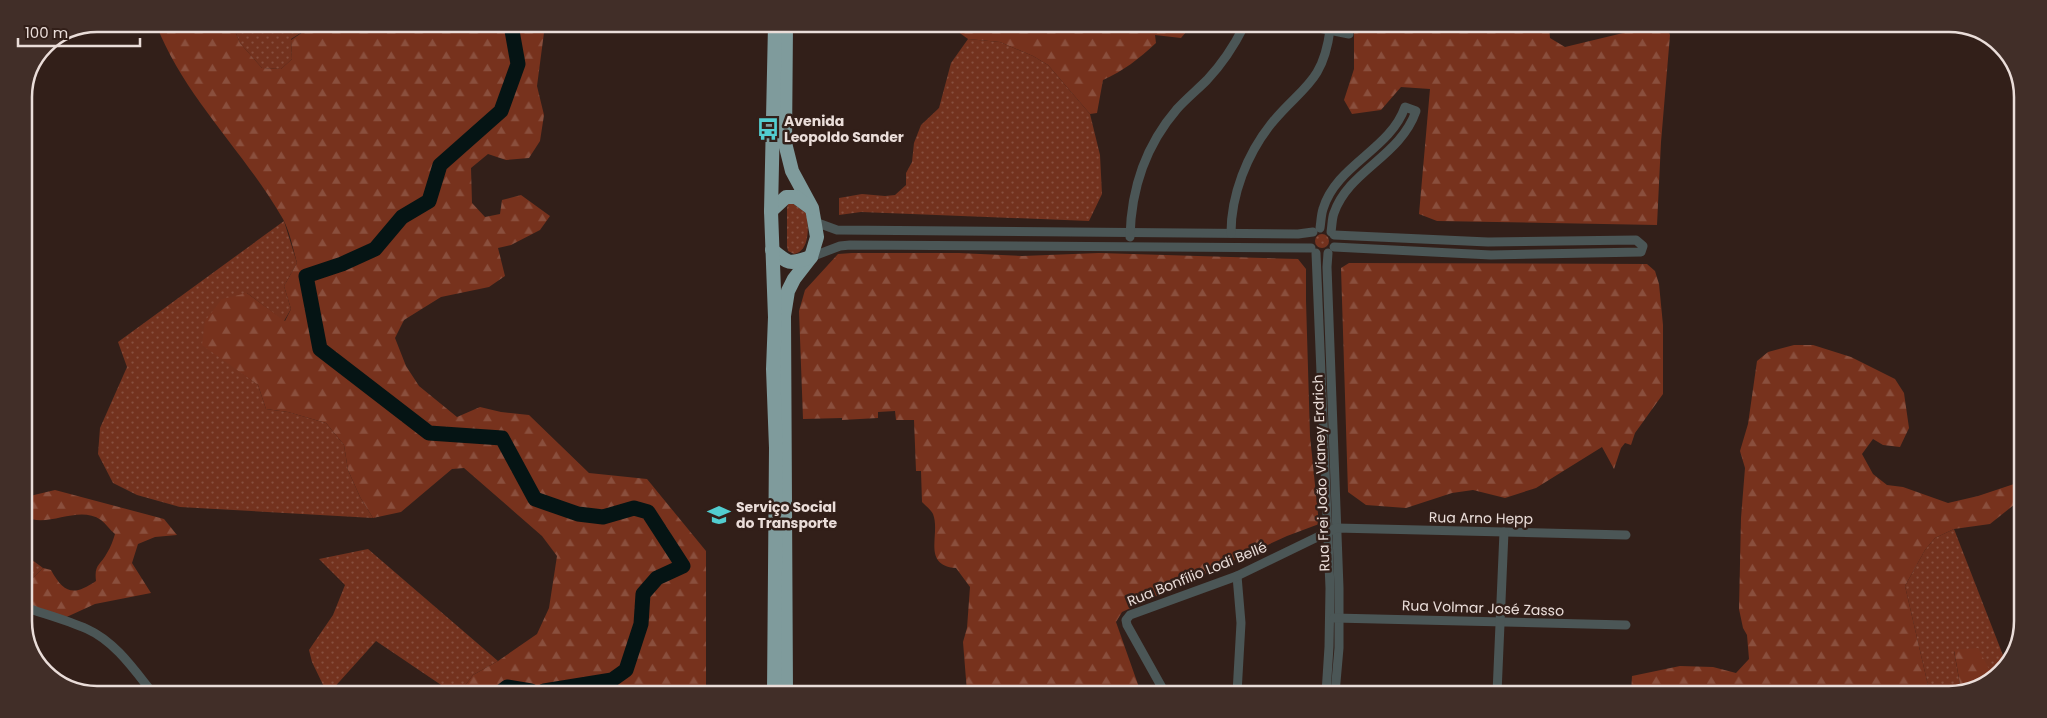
<svg xmlns="http://www.w3.org/2000/svg" width="2047" height="718" viewBox="0 0 2047 718" font-family="Poppins,sans-serif">
	<style>
		.grass { fill: url(#grass-dots) }
		.forest { fill: url(#forest-firs) }
		.lines { fill: none; stroke-linecap: round; stroke-linejoin: round }
		.stream { stroke: #051414; stroke-width: 2.5 }
		.river { stroke: #051414; stroke-width: 15 }
		.minor { stroke: #4b5656; stroke-width: 9 }
		.highway { stroke: #7f9b9c; stroke-width: 14 }
		.labels { text-anchor: middle; dominant-baseline: central; stroke-width: 5; stroke-linejoin: round; paint-order: stroke }
		.poi-label { font-size: 14px; font-weight: bold; fill: #eaddd9; stroke: #321f19; text-anchor: start }
		.street-label { font-size: 14px; fill: #eaddd9; stroke: #321f19 }
		.rim { fill: none; stroke: #eaddd9; stroke-width: 2.5 }
	</style>
	<defs>
		<pattern id="grass-dots" width="8" height="8" patternUnits="userSpaceOnUse" patternTransform="scale(1.25)"><rect width="8" height="8" fill="#73321e"/><path d="M2 2h.1M6 6h.1" fill="none" stroke="#874f3e" stroke-width="1.8" stroke-linecap="round"/></pattern>
		<pattern id="forest-firs" width="22" height="20" patternUnits="userSpaceOnUse" patternTransform="scale(1.25)"><rect width="22" height="20" fill="#77321d"/><path d="M5 1l3.5 6h-7zM16 11l3.5 6h-7z" fill="#8a4f3d"/></pattern>
	</defs>
	<rect width="100%" height="100%" fill="#321f19"/>
	<!-- grass -->
	<g class="grass">
		<polygon points="232,24 315,24 291,39 292,59 281,69 262,68 240,43"/>
		<polygon points="968,39 1000,42 1033,56 1048,65 1090,114 1100,155 1102,194 1089,221 861,212 839,215 839,198 862,194 885,196 895,195 906,185 906,173 912,162 914,143 921,125 939,108 951,63"/>
		<path d="M792,203L806,213C809,226 810,251 794,254L788,251L787,246V208L788,204Z"/>
		<polygon points="284,221 297,263 284,286 291,309 284,321 247,293 233,366 258,385 266,409 288,412 326,423 344,445 348,470 360,497 373,518 180,507 137,495 113,483 98,454 100,428 127,367 118,342"/>
		<circle cx="1322" cy="241" r="7"/>
		<polygon points="1954,529 2006,663 2001,669 1989,669 1954,651 1961,690 1949,694 1930,694 1905,586 1925,550 1935,538"/>
		<polygon points="368,549 498,661 473,675 461,691 450,691 376,641 331,691 326,691 312,662 309,650 333,615 345,585 319,559"/>
		<polygon points="24,554 43,568 24,587"/>
	</g>
	<!-- forest -->
	<g class="forest">
		<path d="M156,24H232L240,43L262,68L281,69L292,59L291,40L315,24L545,25L537,86L544,115L540,141L529,158L506,160L488,154L471,168L472,203L485,217L500,214L502,200L521,195L550,216L540,230L511,245L498,248L505,276L489,287L441,297L404,320L395,338L406,366L419,386L457,417L480,407L501,412L529,415L589,473L647,479L706,551V692L461,691L473,675L498,661L537,634L549,608L557,556L542,536L464,468L452,469L401,512L373,518L360,497L348,470L344,445L326,423L288,412L266,409L258,385L202,345L205,321L222,299L247,293L285,321L291,309L284,286L297,263C293,249 290,232 283,219C244,151 184,97 156,24Z"/>
		<path d="M957,26H1191L1181,38L1155,35L1156,43C1139,59 1123,71 1103,80L1097,113L1090,114L1048,65L1033,56L1000,42L968,39L957,31Z"/>
		<polygon points="1354,26 1549,27 1550,38 1565,47 1648,27 1667,28 1670,35 1661,142 1657,225 1437,221 1419,214 1430,89 1401,87 1381,110 1352,114 1344,100 1354,69"/>
		<path d="M852,253H959L1022,256L1099,253L1298,259L1306,269V301L1310,436L1319,524L1287,536L1122,612L1116,622L1141,693L967,692L963,642L967,628L970,587L956,568C921,565 941,534 933,514C931,510 925,505 922,502L921,471H916L914,420H896L895,411L878,412V418L842,420V418L803,419L799,311L805,290L838,254Z"/>
		<polygon points="1349,263 1647,264 1655,271 1659,284 1663,325 1663,394 1635,433 1631,445 1625,443 1621,448 1614,469 1602,447 1536,488 1505,498 1473,490 1452,493 1406,508 1366,505 1348,492 1341,268"/>
		<polygon points="1794,345 1813,345 1851,357 1895,379 1904,393 1909,428 1900,447 1883,445 1873,439 1862,454 1873,474 1887,485 1903,487 1948,503 1978,496 2020,482 2020,500 1990,524 1954,529 1935,538 1925,550 1905,586 1930,694 1631,694 1632,676 1680,666 1713,667 1736,673 1749,659 1747,635 1743,628 1739,609 1741,518 1745,468 1740,451 1748,424 1757,361 1768,352"/>
		<path d="M55,490L164,519L177,535L155,537L138,544L132,563L151,593L95,604L60,620L24,607V587L43,568L51,570C64,594 74,596 96,581C94,564 100,566 107,553C111,547 113,540 115,534C110,530 106,524 101,520C77,504 47,530 24,516V500L34,495Z"/>
		<polygon points="1978,648 1989,669 2001,669 1994,679 1961,690 1954,650"/>
	</g>
	<g class="lines">
		<!-- stream -->
		<polyline class="stream" points="997,26 1004,29 1017,26"/>
		<!-- river -->
		<g class="river">
			<polyline points="511,25 518,64 501,111 440,165 429,201 402,217 375,249 342,264 306,276 320,349 429,433 502,438 535,499 578,514 603,517 634,508 648,512 683,566 657,578 643,594 641,624 626,670 612,680 544,691"/>
			<polyline points="502,691 507,687 531,691"/>
		</g>
		<!-- minor -->
		<g class="minor">
			<polyline points="1309,26 1349,34"/>
			<polyline points="815,222 837,230 1298,234 1313,232"/>
			<path d="M1320,228C1321,222 1321,215 1323,209C1336,165 1390,150 1405,107L1416,111C1400,157 1349,170 1334,213C1332,218 1332,226 1331,232"/>
			<path d="M1231,233C1231,195 1247,154 1271,124C1301,87 1323,84 1330,30"/>
			<polyline points="1334,235 1488,242 1636,240 1643,246 1641,252 1491,255 1334,247"/>
			<path d="M1130,237C1131,190 1146,145 1177,109C1186,99 1197,90 1207,80C1222,64 1234,46 1244,26"/>
			<polyline points="1316,253 1330,588 1329,647 1326,693"/>
			<polyline points="1328,253 1327,267 1339,588 1339,648 1335,693"/>
			<polyline points="811,257 840,246 850,245 1311,248"/>
			<polyline points="1237,576 1241,623 1237,693"/>
			<path d="M24,607C44,614 67,620 87,629C114,641 133,668 151,691"/>
			<polyline points="1334,618 1626,625"/>
			<polyline points="1165,693 1127,625 1126,620 1130,615 1237,576 1336,528 1626,535"/>
			<polyline points="1497,693 1504,532"/>
		</g>
		<!-- highway -->
		<g class="highway">
			<polyline points="786,25 785,143 792,171 812,208 817,237 811,257 794,279 788,291 784,316 786,692"/>
			<polyline points="771,211 786,197 796,197 811,208"/>
			<path d="M772,250C790,265 789,264 811,257"/>
			<polyline points="774,692 776,448 773,369 775,317 771,211 775,25"/>
		</g>
	</g>
	<!-- icons -->
	<defs>
		<symbol id="bus-bare" viewBox="-9 -9 18 18"><path d="M-5-6H5V4H4V6H2V4H-2V6H-4V4H-5ZM-3.5-4V0h7V-4ZM-3.5 1.2v1.5H-2V1.2ZM2 1.2v1.5H3.5V1.2Z" fill="#52cdd0" stroke="#321f19" stroke-width="2.5" paint-order="stroke"/></symbol>
		<symbol id="university-bare" viewBox="-9 -9 18 18"><path d="M0-5L7-2L0 1L-7-2ZM-4 1L0 2.5L4 1V4Q0 6-4 4Z" fill="#52cdd0" stroke="#321f19" stroke-width="2.5" paint-order="stroke"/></symbol>
	</defs>
	<g fill-rule="evenodd">
		<use href="#bus-bare" x="752" y="113" width="32" height="32"/>
		<use href="#university-bare" x="703" y="499" width="32" height="32"/>
	</g>
	<g class="labels">
		<!-- poi labels -->
		<g class="poi-label">
			<text x="784" y="121">Avenida<tspan x="784" dy="16">Leopoldo Sander</tspan></text>
			<text x="736" y="507">Serviço Social<tspan x="736" dy="16">do Transporte</tspan></text>
		</g>
		<!-- street labels -->
		<g class="street-label">
			<text transform="translate(1321 473) rotate(-92)">Rua Frei João Vianey Erdrich</text>
			<text transform="translate(1481 518) rotate(1)">Rua Arno Hepp</text>
			<text transform="translate(1197 574) rotate(-22)">Rua Bonfílio Lodi Bellé</text>
			<text transform="translate(1483 608) rotate(2)">Rua Volmar José Zasso</text>
		</g>
	</g>
	<!-- crop -->
	<path d="M0 0H2047V718H0ZM97 32H1949A65 65 0 0 1 2014 97V621A65 65 0 0 1 1949 686H97A65 65 0 0 1 32 621V97A65 65 0 0 1 97 32Z" fill="#412e28" fill-rule="evenodd"/>
	<path class="rim" d="M97 32H1949A65 65 0 0 1 2014 97V621A65 65 0 0 1 1949 686H97A65 65 0 0 1 32 621V97A65 65 0 0 1 97 32Z"/>
	<!-- scale -->
	<path d="M18 38v8h122v-8" fill="none" stroke="#eaddd9" stroke-width="2.5"/>
	<text x="25" y="38" font-size="15" fill="#eaddd9" stroke="#321f19" stroke-width="4" paint-order="stroke">100 m</text>
</svg>
